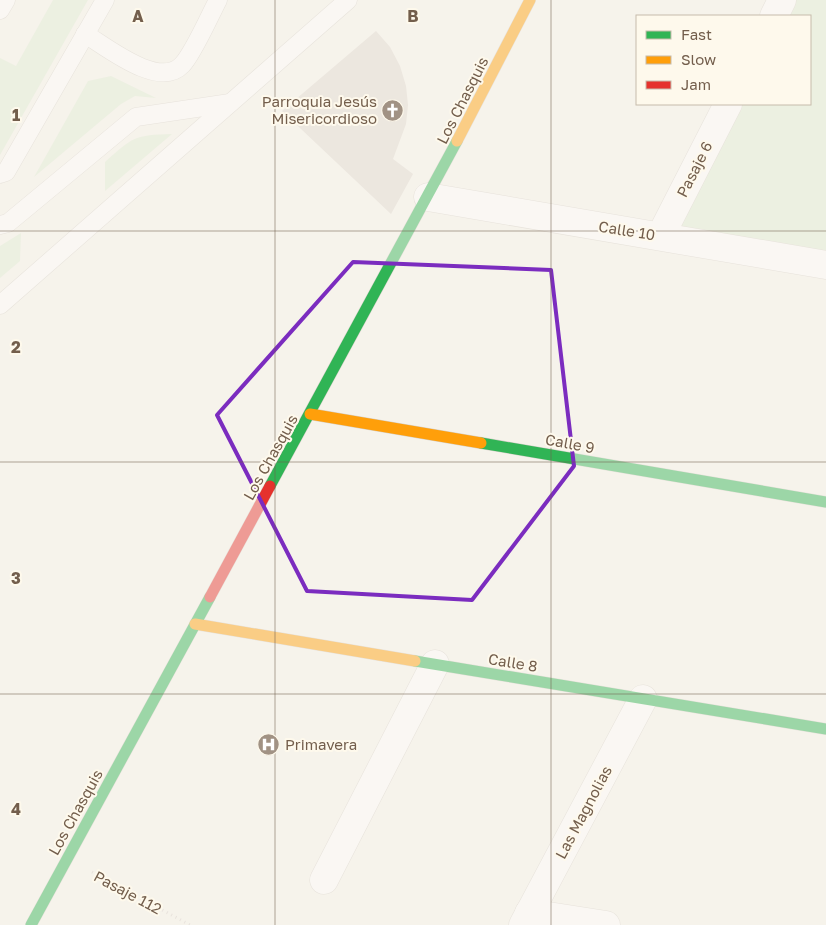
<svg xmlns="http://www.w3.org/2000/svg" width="826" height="925" viewBox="0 0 826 925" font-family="'Golos Text',sans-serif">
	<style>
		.green { fill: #e1edd6 }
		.building { fill: #e0d9d0 }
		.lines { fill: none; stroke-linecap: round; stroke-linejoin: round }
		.lane-casing { stroke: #d6d0c9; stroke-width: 19 }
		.street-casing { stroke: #d6d0c9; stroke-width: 29 }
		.fast-casing { stroke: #d6d0c9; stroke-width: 12 }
		.slow-casing { stroke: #d6d0c9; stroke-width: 12 }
		.jam-casing { stroke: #d6d0c9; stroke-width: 12 }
		.path { stroke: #d8d1cb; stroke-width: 3; stroke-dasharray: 1 4; stroke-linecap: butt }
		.lane { stroke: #fefdfc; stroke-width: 18 }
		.street { stroke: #fefdfc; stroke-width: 28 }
		.fast { stroke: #30b455; stroke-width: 11 }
		.slow { stroke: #ff9f0a; stroke-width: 11 }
		.jam { stroke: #e5322d; stroke-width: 11 }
		.marked { fill: none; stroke: #7b2cbf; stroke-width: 4; stroke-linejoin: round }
		.grid { fill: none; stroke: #735e4c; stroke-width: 1; stroke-opacity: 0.55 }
		.labels { text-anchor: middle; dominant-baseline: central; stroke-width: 4; stroke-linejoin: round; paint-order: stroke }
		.street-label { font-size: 15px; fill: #735e4c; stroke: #fef9ec }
		.poi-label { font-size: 15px; fill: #735e4c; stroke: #fef9ec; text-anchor: end }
		.grid-label { font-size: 16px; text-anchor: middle; font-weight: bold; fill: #735e4c; stroke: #fef9ec; stroke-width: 4; stroke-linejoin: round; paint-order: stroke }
	</style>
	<rect width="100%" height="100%" fill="#f6f3eb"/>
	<!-- green -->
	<g class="green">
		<polygon points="53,0 88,0 0,155 0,58 16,66"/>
		<polygon points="794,0 826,0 826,251 671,225 737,104 810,104 810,16 785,16"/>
		<polygon points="111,76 156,98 135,96 121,104 34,177 88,81"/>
		<path d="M172,134L105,191V162C133,137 134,135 172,134Z"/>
		<polygon points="21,233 20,261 0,278 0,246"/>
	</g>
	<!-- building -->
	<polygon class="building" points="376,31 390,47 400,66 406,86 408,105 406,124 393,159 413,174 391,214 282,111"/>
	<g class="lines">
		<defs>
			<g id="lane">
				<polyline points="0,10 6,0"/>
				<path d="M85,34C108,48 159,89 182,65C193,54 210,15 218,0"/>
				<polyline points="0,174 6,172 105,0"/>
				<polyline points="0,225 8,223 136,117 230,103"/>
				<polyline points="0,305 348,0"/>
			</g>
			<g id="street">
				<polyline points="774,16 782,0"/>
				<polyline points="428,197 826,265"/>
				<polyline points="661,235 728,104"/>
				<polyline points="324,880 435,664"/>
				<polyline points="529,913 606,925"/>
				<polyline points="523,925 643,699"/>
			</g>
			<g id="fast">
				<polyline points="481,443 826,502"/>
				<polyline points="270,486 457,141"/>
				<polyline points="415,661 826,729"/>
				<polyline points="31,925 210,597"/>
			</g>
			<g id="slow">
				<polyline points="457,141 530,0"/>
				<polyline points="310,414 481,443"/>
				<polyline points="195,624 415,661"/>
			</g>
			<polyline id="jam" points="210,597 270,486"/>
		</defs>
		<!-- lane casing -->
		<use href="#lane" class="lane-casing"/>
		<!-- street casing -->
		<use href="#street" class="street-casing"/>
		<!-- fast casing -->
		<use href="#fast" class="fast-casing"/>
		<!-- slow casing -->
		<use href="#slow" class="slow-casing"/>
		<!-- jam casing -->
		<use href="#jam" class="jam-casing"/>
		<!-- path -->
		<polyline class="path" points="92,872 190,925"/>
		<!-- lane -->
		<use href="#lane" class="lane"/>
		<!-- street -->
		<use href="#street" class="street"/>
		<!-- fast -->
		<use href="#fast" class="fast"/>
		<!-- slow -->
		<use href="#slow" class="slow"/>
		<!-- jam -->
		<use href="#jam" class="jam"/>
	</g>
	<!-- marked area -->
	<path d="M0 0H826V925H0ZM353,262L551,270L574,466L472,600L307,591L217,415Z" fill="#f6f3eb" fill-opacity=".55" fill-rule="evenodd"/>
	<path class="marked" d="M353,262L551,270L574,466L472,600L307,591L217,415Z"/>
	<!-- grid -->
	<path class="grid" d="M275,0V925M551,0V925M0,231H826M0,462H826M0,694H826"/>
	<!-- icons -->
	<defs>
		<symbol id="church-disc" viewBox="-11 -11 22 22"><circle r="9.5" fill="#a19284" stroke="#fef9ec"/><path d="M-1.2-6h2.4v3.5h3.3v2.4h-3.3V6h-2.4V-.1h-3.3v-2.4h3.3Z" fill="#fff"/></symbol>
		<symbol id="hospital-disc" viewBox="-11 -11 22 22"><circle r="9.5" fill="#a19284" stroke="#fef9ec"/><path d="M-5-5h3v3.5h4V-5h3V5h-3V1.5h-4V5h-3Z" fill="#fff"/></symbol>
	</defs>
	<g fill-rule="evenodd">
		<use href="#church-disc" x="380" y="98" width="25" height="25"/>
		<use href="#hospital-disc" x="256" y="732" width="25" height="25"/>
	</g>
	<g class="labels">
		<!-- street labels -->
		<g class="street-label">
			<text transform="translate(462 100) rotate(-63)">Los Chasquis</text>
			<text transform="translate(694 169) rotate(-63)">Pasaje 6</text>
			<text transform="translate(627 230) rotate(9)">Calle 10</text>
			<text transform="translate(570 443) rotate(10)">Calle 9</text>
			<text transform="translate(270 457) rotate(-61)">Los Chasquis</text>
			<text transform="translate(513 662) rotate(9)">Calle 8</text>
			<text transform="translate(75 812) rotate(-61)">Los Chasquis</text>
			<text transform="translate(583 812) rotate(-62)">Las Magnolias</text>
			<text transform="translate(128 892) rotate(28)">Pasaje 112</text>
		</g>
		<!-- poi labels -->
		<g class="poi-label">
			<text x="377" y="101">Parroquia Jesús<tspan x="377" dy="17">Misericordioso</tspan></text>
			<text x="285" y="744" text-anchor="start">Primavera</text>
		</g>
	</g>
	<g class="grid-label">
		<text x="138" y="22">A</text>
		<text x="413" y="22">B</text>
		<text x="16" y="121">1</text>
		<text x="16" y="353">2</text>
		<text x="16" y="584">3</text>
		<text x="16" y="815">4</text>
	</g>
	<!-- legend -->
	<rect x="636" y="15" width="175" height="90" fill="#fef9ec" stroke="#c6bbac"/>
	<rect x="646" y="31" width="25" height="8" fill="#30b455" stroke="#c6bbac"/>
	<text x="681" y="40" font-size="15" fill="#735e4c">Fast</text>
	<rect x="646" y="56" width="25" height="8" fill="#ff9f0a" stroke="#c6bbac"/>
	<text x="681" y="65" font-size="15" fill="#735e4c">Slow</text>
	<rect x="646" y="81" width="25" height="8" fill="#e5322d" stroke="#c6bbac"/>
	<text x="681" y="90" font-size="15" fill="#735e4c">Jam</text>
</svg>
